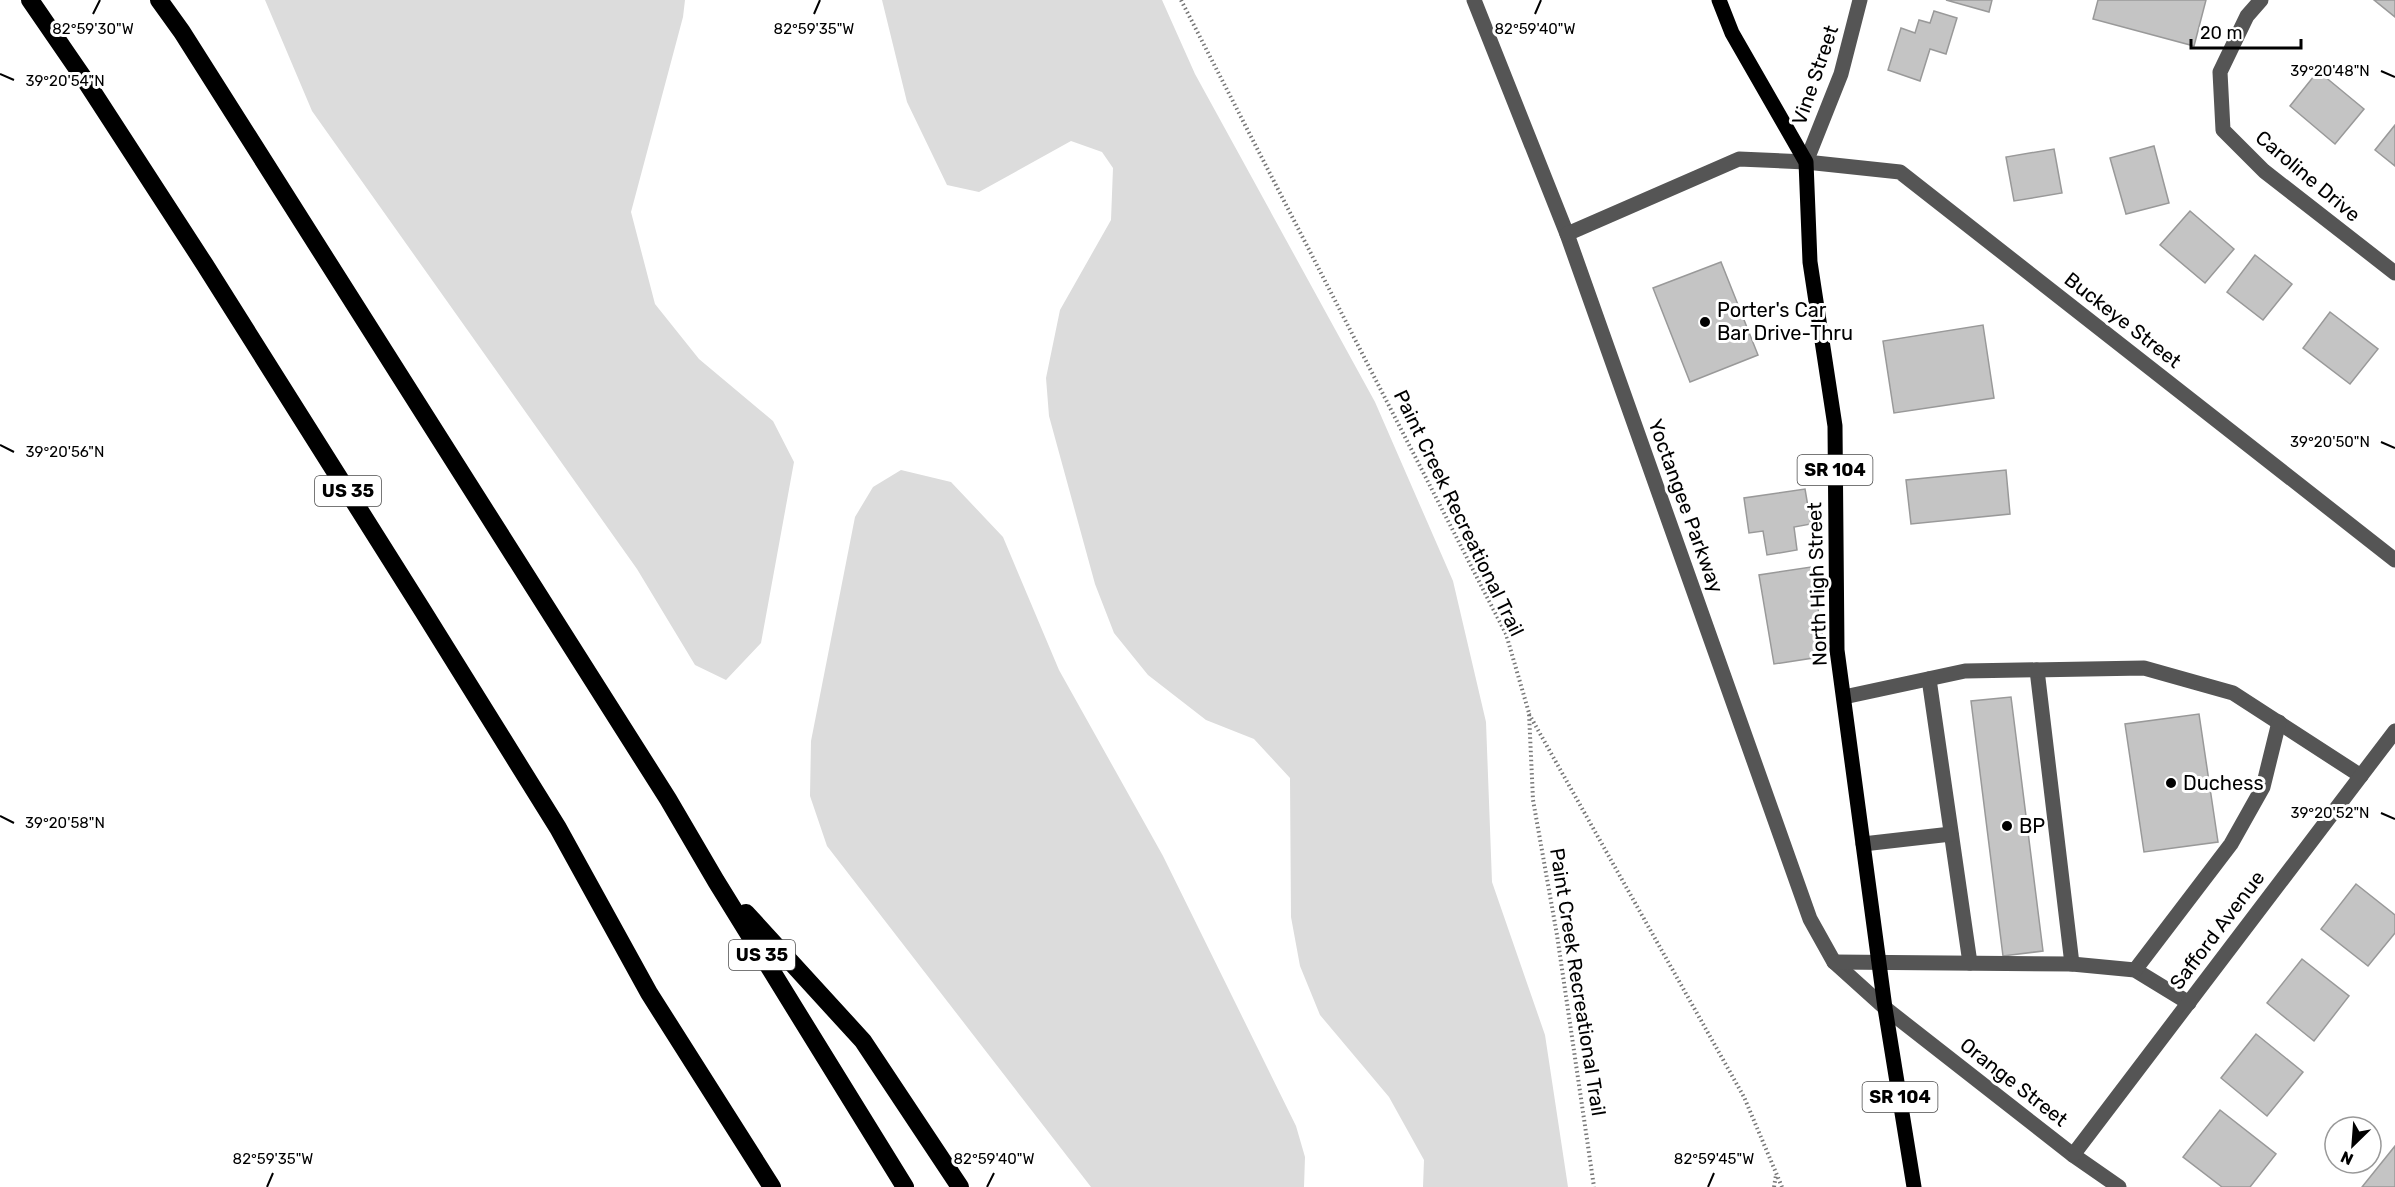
<svg xmlns="http://www.w3.org/2000/svg" width="2395" height="1187" viewBox="0 0 2395 1187" font-family="Rubik,sans-serif">
	<style>
		.green { fill: #dcdcdc }
		.building { fill: #c4c4c4; stroke: #999; stroke-width: 1.5 }
		.lines { fill: none; stroke-linecap: round; stroke-linejoin: round }
		.path { stroke: #777; stroke-width: 4; stroke-dasharray: 1.5 3; stroke-linecap: butt }
		.minor { stroke: #555; stroke-width: 15 }
		.major { stroke: #000; stroke-width: 15 }
		.highway { stroke: #000; stroke-width: 18 }
		.ticks { fill: none; stroke: #000; stroke-width: 2 }
		.poi-dot { fill: #000; stroke: #fff; stroke-width: 2 }
		.labels { text-anchor: middle; dominant-baseline: central; stroke-width: 6; stroke-linejoin: round; paint-order: stroke }
		.shield { fill: #fff; stroke: #4c4c4c; stroke-width: 1.5 }
		.shield-label { font-size: 18px; font-weight: bold; fill: #000 }
		.street-label { font-size: 20px; fill: #000; stroke: #fff }
		.poi-label { font-size: 20px; fill: #000; stroke: #fff; text-anchor: start }
		.ticks-label { font-size: 15px; text-anchor: middle; fill: #000; stroke: #fff; stroke-width: 6; stroke-linejoin: round; paint-order: stroke }
	</style>
	<rect width="100%" height="100%" fill="#fff"/>
	<!-- green -->
	<g class="green">
		<polygon points="265,0 685,0 683,17 631,212 655,304 699,359 773,421 794,462 761,643 726,680 695,665 637,569 312,111"/>
		<polygon points="882,0 1162,0 1195,74 1375,402 1453,581 1486,722 1492,882 1545,1035 1568,1187 1423,1187 1424,1160 1389,1097 1320,1015 1300,966 1291,917 1290,778 1254,739 1206,720 1148,675 1114,633 1095,584 1049,416 1046,378 1060,310 1111,220 1113,168 1102,152 1071,141 979,192 947,185 907,102"/>
		<polygon points="901,470 951,482 1003,537 1059,670 1163,856 1296,1126 1305,1157 1304,1187 1091,1187 827,846 810,796 811,741 855,517 873,487"/>
	</g>
	<!-- building -->
	<g class="building">
		<polygon points="1946,0 1992,0 1989,12"/>
		<polygon points="2098,0 2206,0 2194,46 2093,19"/>
		<polygon points="2374,0 2395,0 2395,17"/>
		<polygon points="1934,11 1957,18 1946,54 1930,49 1920,81 1888,70 1901,28 1915,33 1919,20 1930,23"/>
		<polygon points="2318,71 2364,109 2335,144 2290,106"/>
		<polygon points="2395,125 2395,166 2375,150"/>
		<polygon points="2154,146 2169,203 2126,214 2110,158"/>
		<polygon points="2054,149 2062,193 2014,201 2006,157"/>
		<polygon points="2190,211 2234,249 2205,283 2160,245"/>
		<polygon points="2255,255 2292,284 2263,320 2227,292"/>
		<polygon points="1721,262 1758,355 1690,382 1653,288"/>
		<polygon points="2330,312 2378,349 2350,384 2303,348"/>
		<polygon points="1983,325 1994,398 1894,413 1883,341"/>
		<polygon points="2006,470 2010,514 1911,524 1906,480"/>
		<polygon points="1805,489 1811,524 1794,527 1797,550 1767,555 1763,531 1749,533 1744,498"/>
		<polygon points="1811,567 1826,656 1774,664 1759,575"/>
		<polygon points="2011,697 2043,951 2003,956 1971,701"/>
		<polygon points="2199,714 2218,842 2144,852 2125,724"/>
		<polygon points="2356,884 2395,915 2395,933 2368,966 2321,929"/>
		<polygon points="2302,959 2349,996 2314,1041 2267,1003"/>
		<polygon points="2256,1034 2303,1072 2267,1116 2221,1078"/>
		<polygon points="2220,1110 2276,1154 2250,1187 2222,1187 2183,1157"/>
		<polygon points="2395,1146 2395,1187 2362,1187"/>
	</g>
	<g class="lines">
		<!-- path -->
		<g class="path">
			<polyline points="1181,0 1506,634 1529,713 1533,800 1557,935 1594,1187"/>
			<polyline points="1529,714 1744,1097 1782,1187"/>
			<polyline points="1774,1187 1776,1175"/>
		</g>
		<!-- minor -->
		<g class="minor">
			<polyline points="1474,0 1567,234 1810,919 1834,962 1885,1008 2073,1155 2119,1187"/>
			<polyline points="2261,0 2247,16 2220,72 2223,130 2264,171 2395,273"/>
			<polyline points="1806,162 1841,74 1860,0"/>
			<polyline points="1567,234 1739,159 1806,162 1900,172 2395,560"/>
			<polyline points="2037,670 2072,964"/>
			<polyline points="1929,679 1970,963"/>
			<polyline points="1844,697 1965,671 2144,668 2233,693 2361,776"/>
			<polyline points="1863,844 1951,834"/>
			<polyline points="1834,962 2072,964 2135,970 2189,1003"/>
			<polyline points="2135,970 2231,844 2263,787 2279,722"/>
			<polyline points="2073,1155 2395,731"/>
		</g>
		<!-- major -->
		<polyline class="major" points="1719,0 1732,33 1806,162 1810,262 1835,426 1837,650 1885,1008 1914,1187"/>
		<!-- highway -->
		<g class="highway">
			<polyline points="30,0 85,80 205,265 423,611 558,828 649,993 772,1187"/>
			<polyline points="159,0 182,32 668,799 716,881 905,1187"/>
			<polyline points="746,913 863,1041 960,1187"/>
		</g>
	</g>
	<!-- ticks -->
	<path class="ticks" d="M93,14L100,0M814,14L820,0M1535,14L1541,0M2381,71L2395,77M0,74L14,80M2381,442L2395,448M0,445L14,452M2381,813L2395,819M0,816L14,823M267,1187L273,1173M987,1187L994,1173M1708,1187L1714,1173"/>
	<!-- markers -->
	<g class="poi-dot">
		<circle cx="1705" cy="322" r="6"/>
		<circle cx="2171" cy="783" r="6"/>
		<circle cx="2007" cy="826" r="6"/>
	</g>
	<g class="labels">
		<!-- shield labels -->
		<g class="shield">
			<rect x="1797.5" y="455" width="75" height="30" rx="4.5"/>
			<rect x="315" y="476" width="66" height="30" rx="4.5"/>
			<rect x="729" y="940" width="66" height="30" rx="4.5"/>
			<rect x="1862.5" y="1082" width="75" height="30" rx="4.5"/>
		</g>
		<g class="shield-label">
			<text x="1835" y="470">SR 104</text>
			<text x="348" y="491">US 35</text>
			<text x="762" y="955">US 35</text>
			<text x="1900" y="1097">SR 104</text>
		</g>
		<!-- street labels -->
		<g class="street-label">
			<text transform="translate(1815 75) rotate(-71)">Vine Street</text>
			<text transform="translate(2308 176) rotate(40)">Caroline Drive</text>
			<text transform="translate(2123 320) rotate(38)">Buckeye Street</text>
			<text transform="translate(1686 506) rotate(70)">Yoctangee Parkway</text>
			<text transform="translate(1459 513) rotate(64)">Paint Creek Recreational Trail</text>
			<text transform="translate(1817 584) rotate(-92)">North High Street</text>
			<text transform="translate(2217 930) rotate(-53)">Safford Avenue</text>
			<text transform="translate(1578 982) rotate(81)">Paint Creek Recreational Trail</text>
			<text transform="translate(2014 1082) rotate(38)">Orange Street</text>
		</g>
		<!-- poi labels -->
		<g class="poi-label">
			<text x="1717" y="310">Porter's Car<tspan x="1717" dy="23">Bar Drive-Thru</tspan></text>
			<text x="2183" y="783">Duchess</text>
			<text x="2019" y="826">BP</text>
		</g>
	</g>
	<g class="ticks-label">
		<text x="814" y="34">82°59'35"W</text>
		<text x="1535" y="34">82°59'40"W</text>
		<text x="93" y="34">82°59'30"W</text>
		<text x="2330" y="76">39°20'48"N</text>
		<text x="65" y="86">39°20'54"N</text>
		<text x="2330" y="447">39°20'50"N</text>
		<text x="65" y="457">39°20'56"N</text>
		<text x="2330" y="818">39°20'52"N</text>
		<text x="65" y="828">39°20'58"N</text>
		<text x="273" y="1164">82°59'35"W</text>
		<text x="994" y="1164">82°59'40"W</text>
		<text x="1714" y="1164">82°59'45"W</text>
	</g>
	<!-- north arrow -->
	<g transform="translate(2353 1145) rotate(205)"><circle r="28" fill="#ffffff" stroke="#999999" stroke-width="1.5"/>
	<path d="M0-4.5L10 22L0 15L-10 22Z" fill="#000000"/>
	<text y="-9" font-size="16" font-weight="bold" text-anchor="middle" fill="#000000">N</text>
	</g>
	<!-- scale -->
	<path d="M2191 39v9h110v-9" fill="none" stroke="#000000" stroke-width="3"/>
	<text x="2200" y="39" font-size="18" fill="#000000" stroke="#ffffff" stroke-width="4.5" paint-order="stroke">20 m</text>
</svg>
